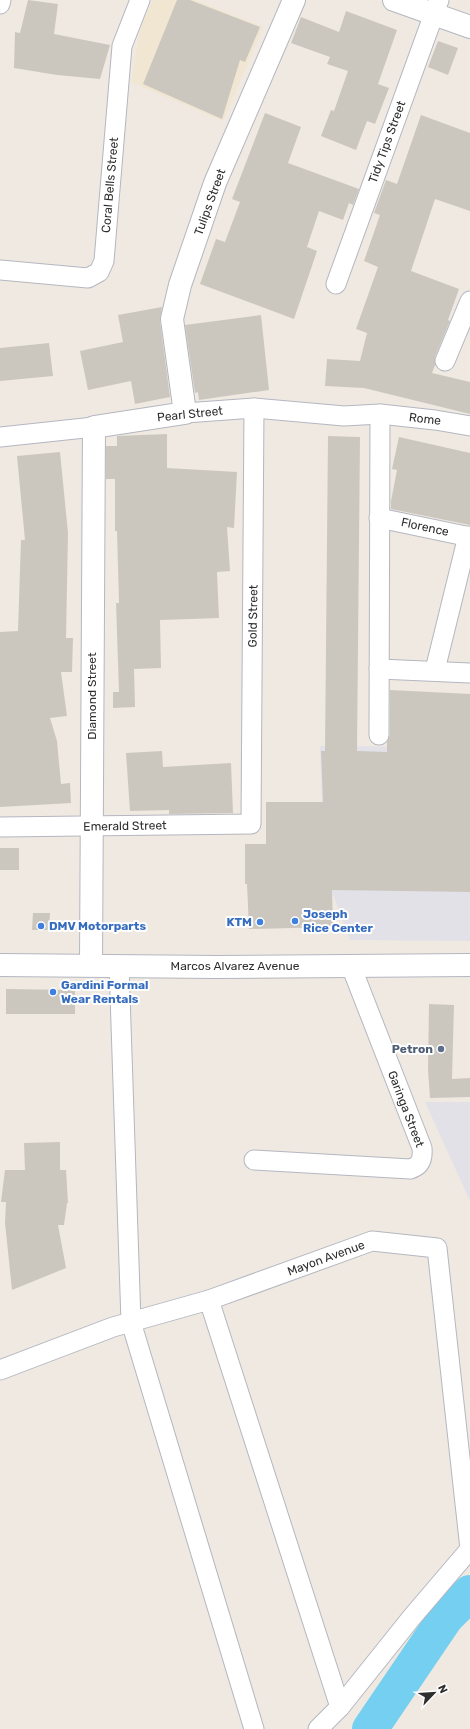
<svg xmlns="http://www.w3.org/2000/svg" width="470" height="1729" viewBox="0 0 470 1729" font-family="Rubik,sans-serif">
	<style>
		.industrial { fill: #e3e1e8 }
		.education { fill: #f0e6d1 }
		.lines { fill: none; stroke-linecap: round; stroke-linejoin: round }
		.river { stroke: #75cff0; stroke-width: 36 }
		.building { fill: #cbc7bf }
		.street-casing { stroke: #b4b7c1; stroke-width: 21 }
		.secondary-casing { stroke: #b4b7c1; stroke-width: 24 }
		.street { stroke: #fff; stroke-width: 19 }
		.secondary { stroke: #fff; stroke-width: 22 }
		.shop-dot { fill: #3f7fe0; stroke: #fff; stroke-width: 1.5 }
		.service-dot { fill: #5c6f8a; stroke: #fff; stroke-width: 1.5 }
		.labels { text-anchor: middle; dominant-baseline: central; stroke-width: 4; stroke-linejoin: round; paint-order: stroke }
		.street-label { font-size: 12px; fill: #2e2e2e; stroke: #fff }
		.shop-label { font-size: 12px; font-weight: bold; fill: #366cbe; stroke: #fff; text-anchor: start }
		.service-label { font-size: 12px; font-weight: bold; fill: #4e5e75; stroke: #fff; text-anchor: end }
	</style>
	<rect width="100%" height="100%" fill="#efe9e1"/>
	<!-- industrial -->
	<g class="industrial">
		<polygon points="320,746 470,747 470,941 350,940 331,889 323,840"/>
		<polygon points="425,1102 470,1102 470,1201"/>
	</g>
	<!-- education -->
	<polygon class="education" points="153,0 195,0 263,27 223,121 131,82 141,25"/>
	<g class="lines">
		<!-- river -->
		<polyline class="river" points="370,1729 446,1617 470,1593"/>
	</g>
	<!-- building -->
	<g class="building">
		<polygon points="28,0 58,4 54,34 110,45 100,79 57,75 14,68 15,32 20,33"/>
		<polygon points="177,0 190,0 260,27 245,62 240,60 222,119 143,84"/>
		<polygon points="346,11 397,30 378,84 389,88 375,124 367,121 356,150 321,136 331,110 334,111 348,71 327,64 330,57 291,43 301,17 339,32"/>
		<polygon points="438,41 458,48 448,75 428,67"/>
		<polygon points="265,113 301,127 288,163 359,189 353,205 349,203 343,220 319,211 307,247 317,251 294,319 200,284 216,239 225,242 240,202 232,199"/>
		<polygon points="421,115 470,133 470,211 435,199 411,271 459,289 448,320 450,321 435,357 435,365 432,373 470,382 470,414 364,388 325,386 327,359 360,361 367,333 356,329 378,267 364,261 380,215 374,213 386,180 397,184"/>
		<polygon points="162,307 160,321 170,397 135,404 131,381 88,390 80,351 123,342 118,315"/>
		<polygon points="261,315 269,390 199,400 198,392 195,393 185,325"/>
		<polygon points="49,343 53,376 0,381 0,348"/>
		<polygon points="167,434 167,468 237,472 234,528 227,527 230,571 217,572 219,618 160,620 161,668 134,669 135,707 113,708 113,692 119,692 116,603 119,603 117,531 115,531 115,479 106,479 106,446 117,446 117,436"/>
		<polygon points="328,436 360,437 357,751 387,752 387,742 390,735 390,690 470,694 470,892 332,890 333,927 249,929 247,884 245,884 245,844 266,844 266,802 323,802 321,751 325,751"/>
		<polygon points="399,437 470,453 470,525 391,509 391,501 397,470 392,469"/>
		<polygon points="60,452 68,533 66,638 73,638 72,672 61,672 67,716 50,718 57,741 61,784 70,783 71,803 0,807 0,632 18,631 21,540 25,540 17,456"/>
		<polygon points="162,751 163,767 231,763 233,813 169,814 169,810 130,811 126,753"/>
		<rect x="0" y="848" width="19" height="22"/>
		<polygon points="33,913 50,913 49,930 32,930"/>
		<polygon points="6,989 75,990 75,1014 6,1014"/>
		<polygon points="429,1004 454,1005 452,1079 470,1078 470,1097 430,1098 428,1070"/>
		<polygon points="60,1142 60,1170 66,1170 68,1203 67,1203 64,1225 58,1225 66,1268 12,1290 5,1223 6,1202 1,1202 5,1170 25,1170 24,1143"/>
	</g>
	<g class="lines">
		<defs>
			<g id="street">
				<polyline points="0,4 1,0"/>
				<polyline points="0,270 88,278 99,272 104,261 122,46 140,0"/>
				<polyline points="336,284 439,0"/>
				<polyline points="445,361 470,301"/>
				<polyline points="185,413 254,408 344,416 380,414 435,420 470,426"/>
				<polyline points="0,437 94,427"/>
				<polyline points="379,518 470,537"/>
				<polyline points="379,669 470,673"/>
				<polyline points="435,670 468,536"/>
				<polyline points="379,735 380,414"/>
				<polyline points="0,827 251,824 254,408"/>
				<polyline points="119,965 131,1322 254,1729"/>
				<path d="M254,1160L410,1169C421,1166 423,1159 422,1148L351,966"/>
				<polyline points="209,1300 340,1707"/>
				<polyline points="0,1370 113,1327 209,1300 372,1241 437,1248 470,1549 412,1617 340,1707 318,1729"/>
			</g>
			<g id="secondary">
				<polyline points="394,0 470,27"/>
				<polyline points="0,965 217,967 470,965"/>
				<polyline points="91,965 94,427 185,413 172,319 180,285 215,183 294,0"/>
			</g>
		</defs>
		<!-- street casing -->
		<use href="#street" class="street-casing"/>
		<!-- secondary casing -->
		<use href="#secondary" class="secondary-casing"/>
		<!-- street -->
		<use href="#street" class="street"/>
		<!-- secondary -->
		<use href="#secondary" class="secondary"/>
	</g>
	<!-- markers -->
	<g class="shop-dot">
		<circle cx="295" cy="921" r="4"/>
		<circle cx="260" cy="922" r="4"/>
		<circle cx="41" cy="926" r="4"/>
		<circle cx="53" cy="992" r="4"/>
	</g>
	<circle class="service-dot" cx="441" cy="1049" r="4"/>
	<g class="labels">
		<!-- street labels -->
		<g class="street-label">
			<text transform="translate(387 142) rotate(-70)">Tidy Tips Street</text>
			<text transform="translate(110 185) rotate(-85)">Coral Bells Street</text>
			<text transform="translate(210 202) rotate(-70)">Tulips Street</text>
			<text transform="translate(190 414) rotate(-6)">Pearl Street</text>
			<text transform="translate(425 419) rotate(7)">Rome</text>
			<text transform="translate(425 527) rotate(12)">Florence</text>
			<text transform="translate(253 616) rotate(-89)">Gold Street</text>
			<text transform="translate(92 696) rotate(-90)">Diamond Street</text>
			<text transform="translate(125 826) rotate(-1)">Emerald Street</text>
			<text x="235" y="966">Marcos Alvarez Avenue</text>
			<text transform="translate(406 1109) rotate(69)">Garinga Street</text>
			<text transform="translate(326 1258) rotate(-20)">Mayon Avenue</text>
		</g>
		<!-- shop labels -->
		<g class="shop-label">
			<text x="303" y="914">Joseph<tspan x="303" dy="14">Rice Center</tspan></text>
			<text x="252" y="922" text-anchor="end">KTM</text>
			<text x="49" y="926">DMV Motorparts</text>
			<text x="61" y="985">Gardini Formal<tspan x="61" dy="14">Wear Rentals</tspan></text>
		</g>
		<!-- service labels -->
		<g class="service-label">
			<text x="433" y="1049">Petron</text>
		</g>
	</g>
	<!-- north arrow -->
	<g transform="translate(434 1693) rotate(65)" stroke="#ffffff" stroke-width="3" paint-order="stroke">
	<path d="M0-3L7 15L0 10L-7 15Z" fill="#2e2e2e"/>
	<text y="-6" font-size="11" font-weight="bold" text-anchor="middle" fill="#2e2e2e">N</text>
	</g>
</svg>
